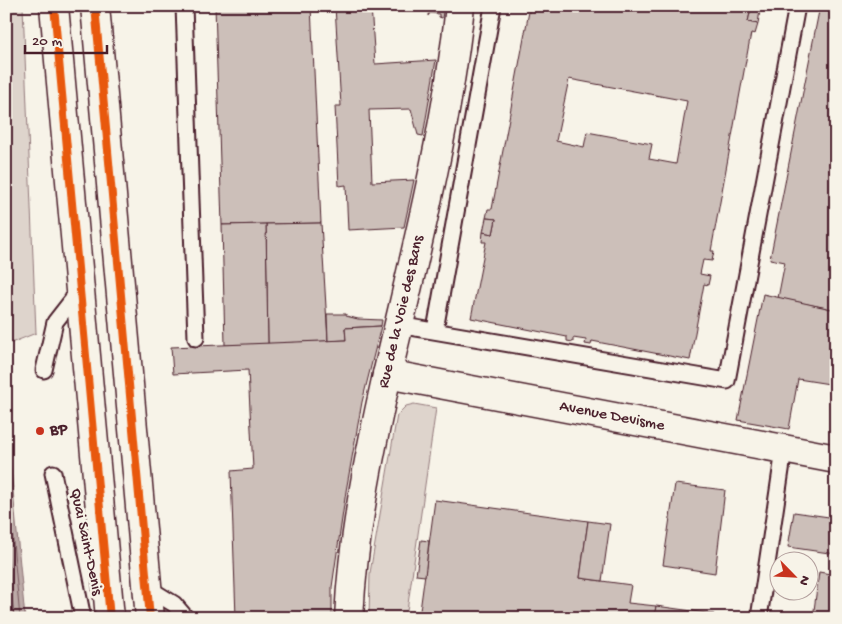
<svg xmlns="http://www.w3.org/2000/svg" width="842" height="624" viewBox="0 0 842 624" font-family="'Gochi Hand',sans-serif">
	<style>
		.green { fill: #ded4cc; stroke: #947a7c }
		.water { fill: #bcaaa7; stroke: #8e7275 }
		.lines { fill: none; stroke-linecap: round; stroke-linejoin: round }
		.shore { stroke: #78575d; stroke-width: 1 }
		.building { fill: #ccbfb9; stroke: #4a1f2b; fill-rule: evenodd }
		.service-casing { stroke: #4a1f2b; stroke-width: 19 }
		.minor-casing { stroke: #4a1f2b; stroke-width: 31 }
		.primary-casing { stroke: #4a1f2b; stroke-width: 31 }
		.service { stroke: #f7f3e8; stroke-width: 15 }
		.minor { stroke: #f7f3e8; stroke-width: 28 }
		.primary { stroke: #f7f3e8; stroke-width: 28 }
		.cycleway-casing { stroke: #f7f3e8; stroke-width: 11 }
		.cycleway { stroke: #e8590c; stroke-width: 8 }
		.poi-dot { fill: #c8321e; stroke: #f7f3e8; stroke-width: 2 }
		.labels { text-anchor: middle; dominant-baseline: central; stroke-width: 5; stroke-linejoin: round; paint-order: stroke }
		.street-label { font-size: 16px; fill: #4a1f2b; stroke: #f7f3e8 }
		.poi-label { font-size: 16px; font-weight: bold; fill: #4a1f2b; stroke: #f7f3e8; text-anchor: start }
	</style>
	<rect width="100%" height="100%" fill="#f7f3e8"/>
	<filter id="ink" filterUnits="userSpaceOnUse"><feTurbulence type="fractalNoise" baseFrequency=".02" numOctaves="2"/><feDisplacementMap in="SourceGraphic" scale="10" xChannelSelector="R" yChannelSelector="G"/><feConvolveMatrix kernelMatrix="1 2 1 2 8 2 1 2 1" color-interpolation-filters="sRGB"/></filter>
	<g filter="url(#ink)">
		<!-- green -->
		<g class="green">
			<polygon points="6,6 23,6 36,333 6,345"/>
			<polygon points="414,404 436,408 406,618 369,618 370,573 397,415 406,406"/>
		</g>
		<!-- water -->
		<polygon class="water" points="6,416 25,618 6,618"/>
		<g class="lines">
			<!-- shore -->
			<g class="shore">
				<polyline points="6,466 20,618"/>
				<polyline points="6,528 14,618"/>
			</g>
		</g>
		<!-- building -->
		<g class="building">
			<polygon points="215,6 311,6 321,223 222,225"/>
			<polygon points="335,6 371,6 375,64 436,60 423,136 418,135 411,109 369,110 372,182 414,180 404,227 348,230 346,185 339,186 335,106 341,106"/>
			<polygon points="429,6 444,6 442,18 439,17 439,14 430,13 428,16"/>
			<path d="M530,6H761L760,10L751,8L748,22L758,24L755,34L751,33L711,251H714L712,261L703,260L700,274L710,276L708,285L704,284L690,360L592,341L591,345L585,344L586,340L573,338V342L567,341V337L471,318L486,242H482L483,232L493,234L496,219L486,218L488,209H492ZM569,79L687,101L676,164L649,159L652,144L587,132L584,147L556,141Z"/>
			<polygon points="820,6 836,6 836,310 778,298 785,262 770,259"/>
			<polygon points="751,8 760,10 758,24 748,22"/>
			<polygon points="486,218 496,219 493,234 483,232"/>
			<polygon points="321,223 328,341 268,344 266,224"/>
			<polygon points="266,224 268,344 225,345 222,225"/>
			<polygon points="763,294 836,310 836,385 798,379 789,429 738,420"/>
			<polygon points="327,314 346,314 346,316 358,319 382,320 381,326 345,328 346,340 328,341"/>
			<polygon points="381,326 362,402 346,491 332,587 332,618 236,618 231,471 253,469 248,370 173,374 171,347 346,340 345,328"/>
			<polygon points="675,484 725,490 715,573 663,565"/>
			<polygon points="435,500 588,521 580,578 631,585 628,603 656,606 654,618 419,618"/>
			<polygon points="794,512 836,518 836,554 788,547"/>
			<polygon points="588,521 610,524 602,581 580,578"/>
			<polygon points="421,540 429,541 425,576 416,575"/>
			<polygon points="819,572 836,575 836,618 813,618"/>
			<polygon points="656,606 714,614 713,618 654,618"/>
		</g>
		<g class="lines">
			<defs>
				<g id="service">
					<polyline points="184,6 196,338"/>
					<polyline points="398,325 727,381 797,6"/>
					<polyline points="435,330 493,6"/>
					<polyline points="44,370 55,322 80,290"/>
					<polyline points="53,473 83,618"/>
					<polyline points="148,588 174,604 186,618"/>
					<polyline points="759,618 784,450"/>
				</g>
				<g id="minor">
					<path id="s1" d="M387,374L836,459"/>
					<path id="s2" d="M349,618C353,534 369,456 387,375C415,255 447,129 460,6"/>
				</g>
				<g id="primary">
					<polyline points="54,6 110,618"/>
					<polyline points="95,6 150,618"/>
				</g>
			</defs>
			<!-- service casing -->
			<use href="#service" class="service-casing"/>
			<!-- minor casing -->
			<use href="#minor" class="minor-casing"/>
			<!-- primary casing -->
			<use href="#primary" class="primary-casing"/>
			<!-- service -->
			<use href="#service" class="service"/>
			<!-- minor -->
			<use href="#minor" class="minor"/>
			<!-- primary -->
			<use href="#primary" class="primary"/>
			<defs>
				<g id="cycleway">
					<polyline points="54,6 110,618"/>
					<polyline points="95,6 150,618"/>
				</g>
			</defs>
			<!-- cycleway casing -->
			<use href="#cycleway" class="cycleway-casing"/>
			<!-- cycleway -->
			<use href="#cycleway" class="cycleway"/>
		</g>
	</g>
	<!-- markers -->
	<circle class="poi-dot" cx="40" cy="431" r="5"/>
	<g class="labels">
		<!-- street labels -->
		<g class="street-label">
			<text stroke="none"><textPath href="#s2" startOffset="311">Rue de la Voie des Bans</textPath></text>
			<text stroke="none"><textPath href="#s1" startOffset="229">Avenue Devisme</textPath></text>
			<text transform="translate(85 542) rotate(78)">Quai Saint-Denis</text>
		</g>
		<!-- poi labels -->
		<g class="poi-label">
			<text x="50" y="431">BP</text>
		</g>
	</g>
	<!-- margin -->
	<rect width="842" height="624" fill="none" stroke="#f7f3e8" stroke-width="25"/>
	<rect x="12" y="12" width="817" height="599" fill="none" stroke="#4a1f2b" stroke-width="2" filter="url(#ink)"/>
	<!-- north arrow -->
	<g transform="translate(794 576) rotate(114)"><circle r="24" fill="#f7f3e8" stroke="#b29e9c"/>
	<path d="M0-4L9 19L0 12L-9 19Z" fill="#c8321e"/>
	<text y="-8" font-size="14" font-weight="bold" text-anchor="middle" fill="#4a1f2b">N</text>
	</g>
	<!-- scale -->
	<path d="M25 45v8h82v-8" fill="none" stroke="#4a1f2b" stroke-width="2.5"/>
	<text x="32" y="45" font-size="15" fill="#4a1f2b" stroke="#f7f3e8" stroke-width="4" paint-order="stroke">20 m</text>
</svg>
